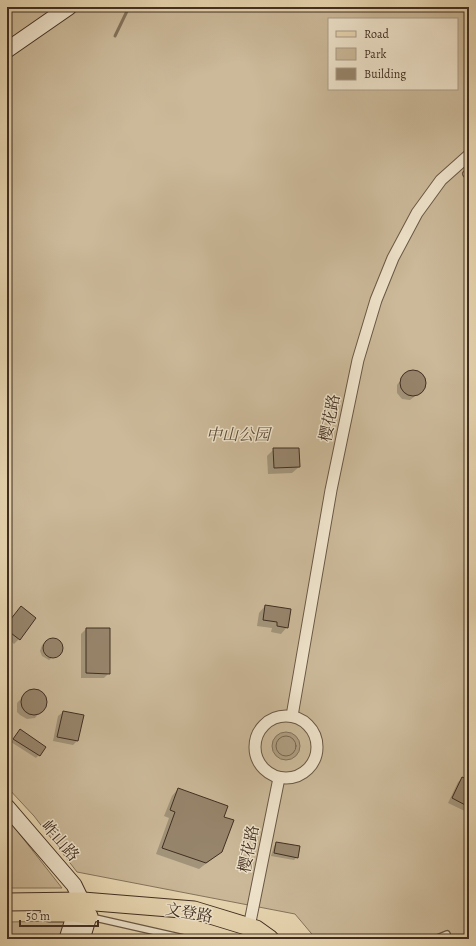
<svg xmlns="http://www.w3.org/2000/svg" width="476" height="946" viewBox="0 0 476 946" font-family="Alegreya,'Noto Serif SC',serif">
	<style>
		.green { fill: #cbb999; stroke: #86745d; fill-rule: evenodd }
		.water { fill: #ae9d80; stroke: #82715a }
		.shadow { fill: #0003 }
		.lines { fill: none; stroke-linecap: round; stroke-linejoin: round }
		.shore { stroke: #776650; stroke-width: 1 }
		.stream { stroke: #82715a; stroke-width: 3 }
		.building { fill: #97856c; stroke: #402e21 }
		.lane-casing { stroke: #6a5845; stroke-width: 8 }
		.street-casing { stroke: #6a5845; stroke-width: 13 }
		.secondary-casing { stroke: #402e21; stroke-width: 17 }
		.primary-casing { stroke: #402e21; stroke-width: 19 }
		.lane { stroke: #efe4cc; stroke-width: 5.5 }
		.street { stroke: #efe4cc; stroke-width: 11 }
		.secondary { stroke: #efe4cc; stroke-width: 15 }
		.primary { stroke: #e7d6b1; stroke-width: 17 }
		.labels { text-anchor: middle; dominant-baseline: central; stroke-width: 3; stroke-linejoin: round; paint-order: stroke }
		.street-label { font-size: 16px; fill: #402e21; stroke: #efe4cc }
		.park-label { font-size: 16px; font-style: italic; fill: #5c4a39; stroke: #efe4cc }
	</style>
	<rect width="100%" height="100%" fill="#e7d6b1"/>
	<filter id="stains"><feTurbulence type="fractalNoise" baseFrequency=".005" numOctaves="4"/><feColorMatrix values="0 0 0 0 .2 0 0 0 0 .09 0 0 0 0 .02 0 0 0 .5 -.17"/></filter>
	<radialGradient id="worn" r=".72"><stop offset=".6" stop-color="#630" stop-opacity="0"/><stop offset="1" stop-color="#630" stop-opacity=".3"/></radialGradient>
	<!-- green -->
	<g class="green">
		<path d="M7,7H469V939H316L295,914L77,872L34,816L7,787ZM329,19H457V89H329Z"/>
		<polygon points="7,818 62,888 7,888"/>
		<polygon points="67,921 62,939 7,939 7,922"/>
	</g>
	<!-- water -->
	<circle class="water" cx="286" cy="746" r="14"/>
	<!-- shadow -->
	<g class="shadow">
		<polygon points="410,372 418,372 425,381 422,391 410,400 402,399 397,393 397,385 404,376"/>
		<polygon points="274,449 299,467 292,473 268,474 267,456"/>
		<polygon points="265,606 287,627 281,634 271,632 272,628 257,626 259,613"/>
		<polygon points="21,607 19,639 14,644 7,638 7,624"/>
		<polygon points="86,629 109,673 104,678 81,678 81,634"/>
		<polygon points="51,639 57,640 62,647 60,652 49,660 42,656 40,651 42,645"/>
		<polygon points="32,690 39,691 45,696 47,703 35,718 27,719 20,715 17,712 17,703 28,691"/>
		<polygon points="63,712 77,741 73,745 53,741 58,716"/>
		<polygon points="20,730 39,755 36,758 11,742"/>
		<polygon points="463,778 469,781 469,813 448,803 458,782"/>
		<polygon points="178,789 223,817 221,852 199,869 156,854 169,818 164,816 172,796"/>
		<polygon points="277,843 297,857 294,860 271,856 274,846"/>
	</g>
	<g class="lines">
		<!-- shore -->
		<circle class="shore" cx="286" cy="746" r="10"/>
		<!-- stream -->
		<polyline class="stream" points="115,36 129,7"/>
	</g>
	<!-- building -->
	<g class="building">
		<circle cx="413" cy="383" r="13"/>
		<polygon points="273,448 299,448 300,467 274,468"/>
		<polygon points="265,605 291,609 288,628 277,626 277,622 263,620"/>
		<polygon points="21,606 36,618 20,640 7,630 7,624"/>
		<polygon points="86,628 110,628 110,674 86,673"/>
		<circle cx="53" cy="648" r="10"/>
		<circle cx="34" cy="702" r="13"/>
		<polygon points="63,711 84,715 78,741 57,737"/>
		<polygon points="20,729 46,747 40,756 13,739"/>
		<polygon points="462,777 469,780 469,807 452,798"/>
		<polygon points="178,788 228,806 224,817 234,820 222,852 206,863 162,848 175,812 170,810"/>
		<polygon points="276,842 300,846 298,858 274,853"/>
	</g>
	<g class="lines">
		<defs>
			<g id="lane">
				<polyline points="466,174 469,173"/>
				<polyline points="91,917 188,939"/>
				<polyline points="435,939 447,934"/>
			</g>
			<g id="street">
				<circle cx="286" cy="747" r="31"/>
				<polyline points="292,716 331,490 358,360 376,300 393,258 417,213 441,180 469,155"/>
				<polyline points="249,927 279,778"/>
			</g>
			<g id="secondary">
				<polyline points="7,50 69,7"/>
				<polyline points="7,807 74,885 89,916 82,939"/>
				<polyline points="67,939 75,913 81,903"/>
			</g>
			<g id="primary">
				<polyline points="7,902 83,901 194,910 256,929 270,939"/>
				<polyline points="49,913 75,913 89,916"/>
			</g>
		</defs>
		<!-- lane casing -->
		<use href="#lane" class="lane-casing"/>
		<!-- street casing -->
		<use href="#street" class="street-casing"/>
		<!-- secondary casing -->
		<use href="#secondary" class="secondary-casing"/>
		<!-- primary casing -->
		<use href="#primary" class="primary-casing"/>
		<!-- lane -->
		<use href="#lane" class="lane"/>
		<!-- street -->
		<use href="#street" class="street"/>
		<!-- secondary -->
		<use href="#secondary" class="secondary"/>
		<!-- primary -->
		<use href="#primary" class="primary"/>
	</g>
	<g class="labels">
		<!-- street labels -->
		<g class="street-label">
			<text transform="translate(330 418) rotate(-79)">樱花路</text>
			<text transform="translate(60 841) rotate(49)">岞山路</text>
			<text transform="translate(249 849) rotate(-79)">樱花路</text>
			<text transform="translate(189 913) rotate(10)">文登路</text>
		</g>
		<!-- park labels -->
		<g class="park-label">
			<text x="238" y="435">中山公园</text>
		</g>
	</g>
	<!-- margin -->
	<rect width="476" height="946" fill="none" stroke="#e7d6b1" stroke-width="24"/>
	<rect x="8" y="8" width="460" height="930" fill="none" stroke="#402e21" stroke-width="2"/>
	<rect x="12" y="12" width="452" height="922" fill="none" stroke="#402e21"/>
	<!-- legend -->
	<rect x="328" y="18" width="130" height="72" fill="#efe4cc" stroke="#a99b88"/>
	<rect x="336" y="31" width="20" height="6" fill="#e7d6b1" stroke="#a99b88"/>
	<text x="364" y="38" font-size="12" fill="#402e21">Road</text>
	<rect x="336" y="48" width="20" height="12" fill="#cbb999" stroke="#a99b88"/>
	<text x="364" y="58" font-size="12" fill="#402e21">Park</text>
	<rect x="336" y="68" width="20" height="12" fill="#97856c" stroke="#a99b88"/>
	<text x="364" y="78" font-size="12" fill="#402e21">Building</text>
	<!-- scale -->
	<path d="M20 920v6h78v-6" fill="none" stroke="#402e21" stroke-width="2"/>
	<text x="26" y="920" font-size="12" fill="#402e21" stroke="#efe4cc" stroke-width="3" paint-order="stroke">50 m</text>
	<rect width="100%" height="100%" filter="url(#stains)"/>
	<rect width="100%" height="100%" fill="url(#worn)"/>
</svg>
